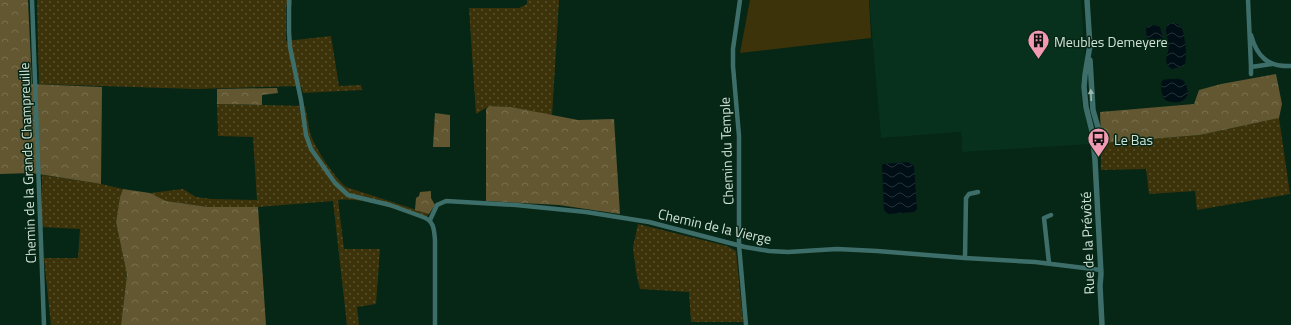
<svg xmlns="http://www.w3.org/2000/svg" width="1291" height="325" viewBox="0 0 1291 325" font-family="'Titillium Web',sans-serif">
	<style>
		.built { fill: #07311d }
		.grass { fill: url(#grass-dots) }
		.forest { fill: url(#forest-crowns) }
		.pitch { fill: #3d330a }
		.water { fill: url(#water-waves) }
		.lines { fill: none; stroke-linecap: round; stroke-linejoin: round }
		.minor { stroke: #3e6e69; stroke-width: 4.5 }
		.tertiary { stroke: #3e6e69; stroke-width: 5.5 }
		.oneway { fill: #9db9b0 }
		.labels { text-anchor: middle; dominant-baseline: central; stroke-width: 3; stroke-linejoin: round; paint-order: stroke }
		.poi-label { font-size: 14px; fill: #d0e2d6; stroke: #062616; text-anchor: start }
		.street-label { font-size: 14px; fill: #d0e2d6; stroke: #062616 }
	</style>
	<defs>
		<pattern id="grass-dots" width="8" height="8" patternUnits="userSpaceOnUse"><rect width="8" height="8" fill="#3d330a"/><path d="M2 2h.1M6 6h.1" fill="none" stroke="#58502d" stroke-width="1.8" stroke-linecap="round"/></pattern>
		<pattern id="forest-crowns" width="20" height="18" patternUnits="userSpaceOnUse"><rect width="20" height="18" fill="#625730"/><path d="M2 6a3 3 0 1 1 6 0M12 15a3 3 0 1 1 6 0" fill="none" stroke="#776f4d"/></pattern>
		<pattern id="water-waves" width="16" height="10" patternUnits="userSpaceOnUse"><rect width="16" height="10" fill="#000e15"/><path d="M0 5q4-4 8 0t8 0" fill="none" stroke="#243136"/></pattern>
	</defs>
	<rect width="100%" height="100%" fill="#062616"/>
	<!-- built -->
	<polygon class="built" points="869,0 1081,0 1085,59 1081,81 1082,104 1089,129 1090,144 962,152 961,132 881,138"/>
	<!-- grass -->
	<g class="grass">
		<polygon points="37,0 292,0 292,5 286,5 286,41 331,36 339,86 361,85 362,90 303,93 301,86 196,89 39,84"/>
		<polygon points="527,0 559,0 552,116 511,107 489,106 476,114 469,8 519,8 527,4"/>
		<path d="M217,104L305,106C307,115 308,124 310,133C315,148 334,177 346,187L429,214L425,219C400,211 365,197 338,200L344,249H380L376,304L357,307L359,325H347L333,201L258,207H208L166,201L150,193L183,189L196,197L212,199L257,200L253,137L218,136Z"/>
		<polygon points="1279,118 1290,194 1197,210 1195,191 1149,194 1146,169 1101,170 1101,143 1200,135"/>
		<polygon points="42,175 101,184 123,189 120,197 116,222 127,275 121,325 51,325 44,258 78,258 80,229 42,227"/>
		<polygon points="638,224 727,246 736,251 743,322 691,322 689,292 640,289 636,272 633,247"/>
	</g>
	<!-- forest -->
	<g class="forest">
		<polygon points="0,0 28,0 32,84 102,87 101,184 32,173 0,174"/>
		<polygon points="1276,74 1282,104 1279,118 1200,135 1101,143 1100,112 1194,104 1199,90 1221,84"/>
		<polygon points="277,88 278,93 262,95 262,105 217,104 217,89"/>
		<polygon points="489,106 511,107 578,120 614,119 620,214 559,205 486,201 486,109"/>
		<polygon points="435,113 450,115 450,147 433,147"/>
		<polygon points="123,189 150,193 166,201 208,207 258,207 266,325 121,325 127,275 116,222 120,197"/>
		<polygon points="431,191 431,198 435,205 429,214 415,210 416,198 419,196 420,192"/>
	</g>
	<!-- pitch -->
	<polygon class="pitch" points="750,0 869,0 871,38 740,53"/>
	<!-- water -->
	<g class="water">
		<path d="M1175,23C1178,24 1180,26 1182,29C1185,35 1188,61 1184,66L1172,69C1161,63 1169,54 1169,46C1169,39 1163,31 1168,24Z"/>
		<polygon points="1153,25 1160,27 1163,38 1161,42 1152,44 1147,41 1146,29 1148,26"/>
		<path d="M1169,79C1173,79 1179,78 1182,80C1185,81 1186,85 1187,88C1191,102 1176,105 1165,100C1162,94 1159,86 1163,80Z"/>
		<polygon points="908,162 914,166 917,209 914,212 888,214 884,210 882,165 883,164"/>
	</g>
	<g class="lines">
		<!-- minor -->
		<g class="minor">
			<polyline points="32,0 44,325"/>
			<path d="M289,0V32L290,47L301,100L306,135L311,149L335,183L348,195L390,205L423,217C434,221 434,229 435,240V325"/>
			<polyline points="740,0 733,49 733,66 739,136 739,245 746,325"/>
			<polyline points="1248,0 1251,67 1272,64"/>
			<path d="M1251,35C1257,57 1268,67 1291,66"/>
			<polyline points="1251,67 1251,74"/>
			<polyline points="430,220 437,205 446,201 516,205 586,212 649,222 745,247 769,251 788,252 837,249 877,251 965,258 1035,262 1101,270"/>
			<polyline points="965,258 966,198 969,194 978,192"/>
			<polyline points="1049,263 1044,218 1051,215"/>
		</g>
		<!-- tertiary -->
		<g class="tertiary">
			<polyline points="1087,0 1090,47"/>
			<polyline points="1090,45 1085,75 1084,87 1086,107 1092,131 1095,160 1101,274 1100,286 1102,325"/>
			<polyline points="1090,60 1093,110 1099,131 1096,152"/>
		</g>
	</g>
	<!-- one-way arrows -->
	<defs><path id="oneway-solid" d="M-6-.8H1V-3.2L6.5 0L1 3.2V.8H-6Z"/></defs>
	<use class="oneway" href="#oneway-solid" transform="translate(1091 95) rotate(-93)"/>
	<!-- icons -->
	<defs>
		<symbol id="building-pin" viewBox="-11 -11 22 30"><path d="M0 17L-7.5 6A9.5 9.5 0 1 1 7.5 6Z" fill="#f19ab1" stroke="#062616"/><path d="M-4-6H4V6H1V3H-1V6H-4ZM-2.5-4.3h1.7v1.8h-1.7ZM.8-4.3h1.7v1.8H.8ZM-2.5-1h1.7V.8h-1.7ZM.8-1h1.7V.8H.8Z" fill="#111"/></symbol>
		<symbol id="bus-pin" viewBox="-11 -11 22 30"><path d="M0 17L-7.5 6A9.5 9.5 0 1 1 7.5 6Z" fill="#f19ab1" stroke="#062616"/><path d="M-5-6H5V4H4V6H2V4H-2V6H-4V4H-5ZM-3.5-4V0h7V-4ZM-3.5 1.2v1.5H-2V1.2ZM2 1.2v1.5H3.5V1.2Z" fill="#111"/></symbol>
	</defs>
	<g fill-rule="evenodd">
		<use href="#building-pin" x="1026" y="28" width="25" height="34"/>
		<use href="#bus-pin" x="1086" y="126" width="25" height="34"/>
	</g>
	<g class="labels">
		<!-- poi labels -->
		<g class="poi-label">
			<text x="1054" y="41">Meubles Demeyere</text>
			<text x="1114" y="139">Le Bas</text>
		</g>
		<!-- street labels -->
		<g class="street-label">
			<text transform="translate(726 151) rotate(-92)">Chemin du Temple</text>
			<text transform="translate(27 163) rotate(-92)">Chemin de la Grande Champreuille</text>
			<text transform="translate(715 226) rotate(13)">Chemin de la Vierge</text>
			<text transform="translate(1087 243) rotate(-92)">Rue de la Prévôté</text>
		</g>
	</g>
</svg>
